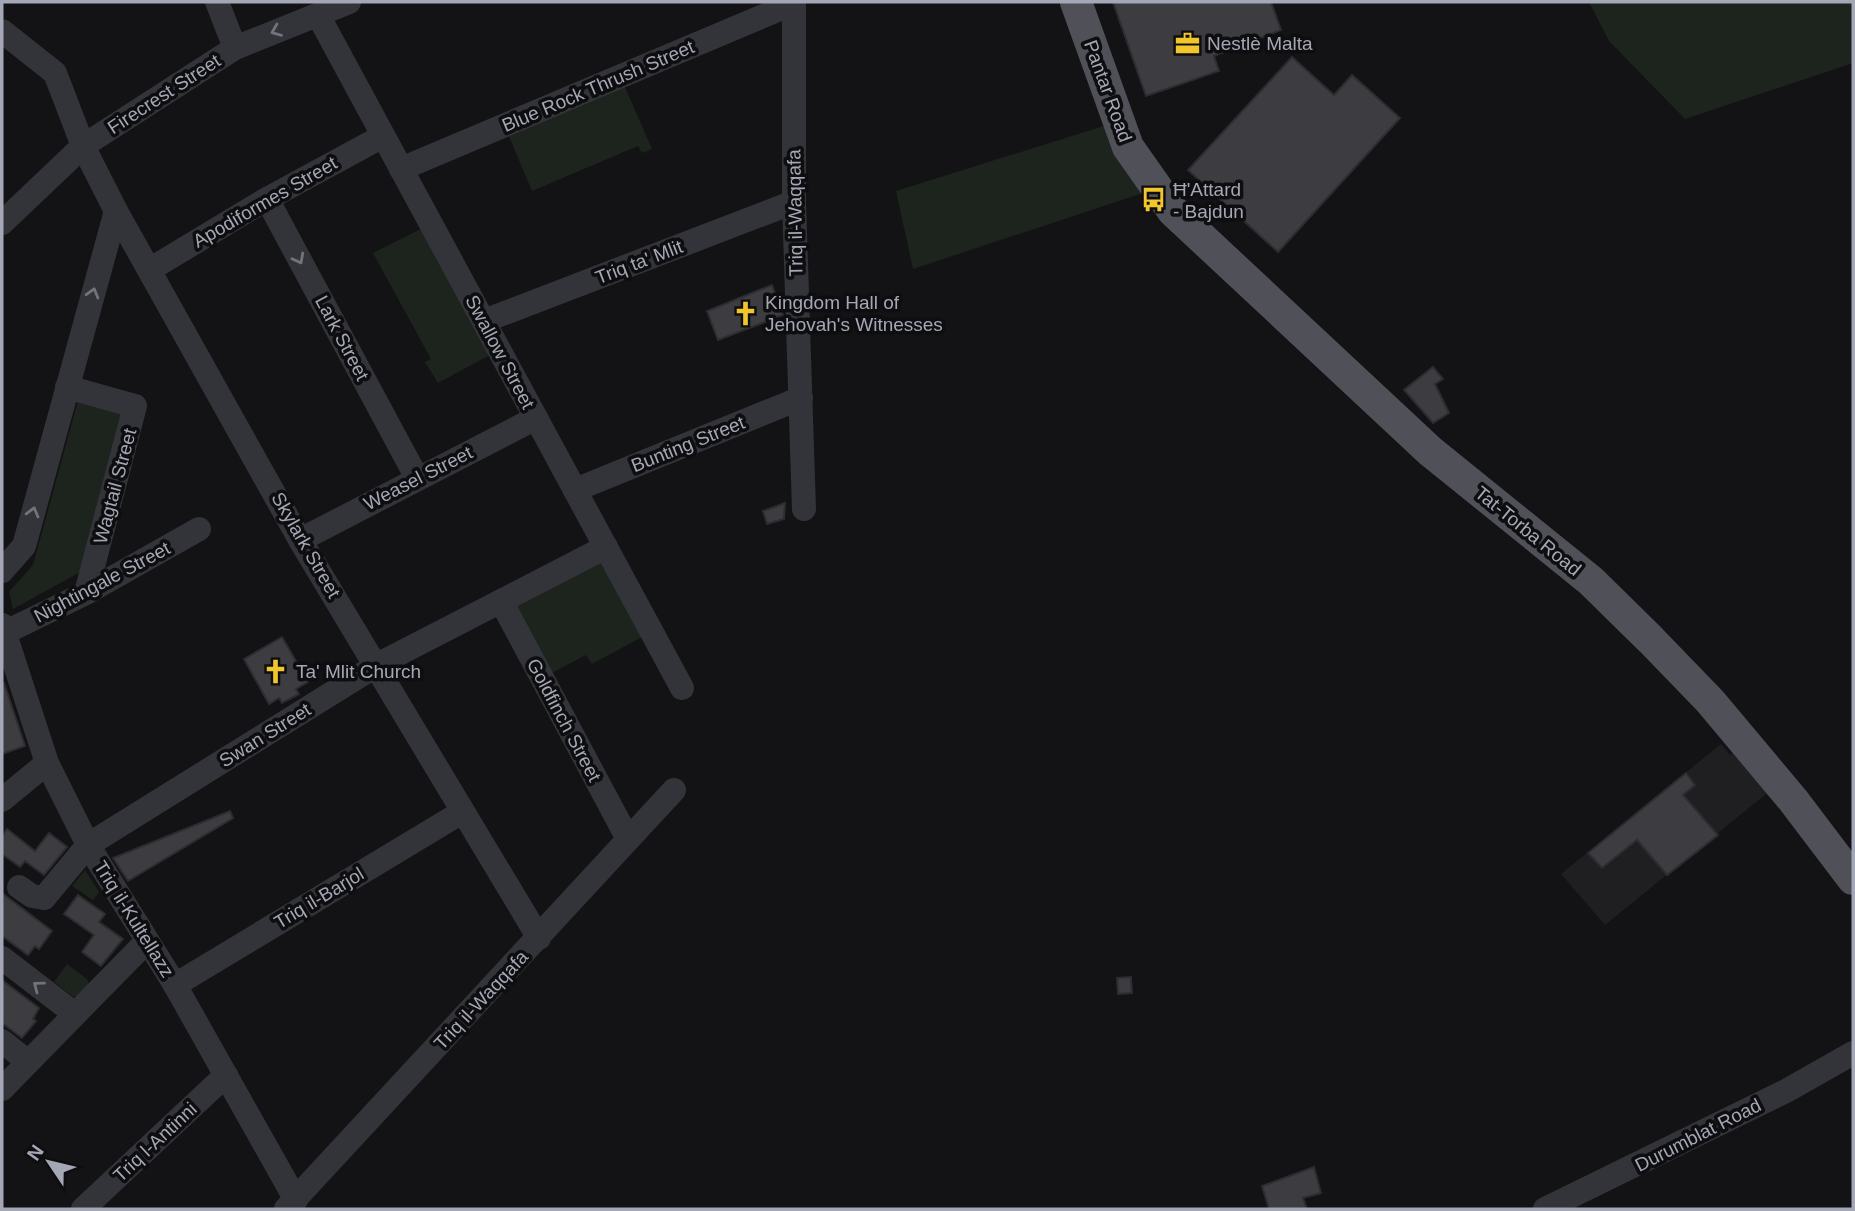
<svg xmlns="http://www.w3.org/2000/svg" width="1855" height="1211" viewBox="0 0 1855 1211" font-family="Arial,sans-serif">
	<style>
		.built { fill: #1f1e21 }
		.green { fill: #1d241e }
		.building { fill: #3d3c41; stroke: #2d2c30; stroke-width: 2 }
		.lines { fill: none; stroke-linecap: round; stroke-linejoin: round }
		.minor { stroke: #333439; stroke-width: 24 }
		.major { stroke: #4f5058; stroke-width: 32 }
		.oneway { stroke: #71737d }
		.labels { text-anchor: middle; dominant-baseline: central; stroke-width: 7; stroke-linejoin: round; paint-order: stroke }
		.poi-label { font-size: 19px; fill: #a4a7b5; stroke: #0e0d0f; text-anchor: start }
		.street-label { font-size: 19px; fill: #a4a7b5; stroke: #0e0d0f }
	</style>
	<rect width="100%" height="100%" fill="#131214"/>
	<!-- built -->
	<polygon class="built" points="1721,744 1730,755 1742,748 1777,785 1605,925 1561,874"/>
	<!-- green -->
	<g class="green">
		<polygon points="1589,2 1853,2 1853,63 1685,119 1609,41"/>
		<polygon points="624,85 652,149 642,153 638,146 532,191 508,134"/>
		<polygon points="1107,125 1146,192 913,269 896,191"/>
		<polygon points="421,229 490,355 438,383 425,362 431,359 373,253"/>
		<polygon points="79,397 126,411 84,570 13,609 9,592 33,565"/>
		<polygon points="603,559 644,636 592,664 586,655 548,675 512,607"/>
		<polygon points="85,870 99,892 93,900 72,886"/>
		<polygon points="67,964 87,979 90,986 84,994 74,997 54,982"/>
	</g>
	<!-- building -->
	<g class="building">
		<polygon points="1113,2 1271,2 1281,30 1214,56 1219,71 1146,96"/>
		<polygon points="1292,57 1334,95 1352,75 1400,118 1278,252 1188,170"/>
		<polygon points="772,285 783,315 718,340 707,311"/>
		<polygon points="1433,367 1443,379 1435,384 1449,413 1433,423 1404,390"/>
		<polygon points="785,503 784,519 767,524 763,511"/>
		<polygon points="282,637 308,682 296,689 299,694 282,703 279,698 269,704 244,659"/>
		<polygon points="2,683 4,683 25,746 2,754"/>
		<polygon points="1686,773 1695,785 1683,795 1718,835 1667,875 1637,840 1602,868 1588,853"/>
		<polygon points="230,811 233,818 128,881 113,858"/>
		<polygon points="7,829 35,851 49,833 67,847 44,875 25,861 20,867 2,854 2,836"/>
		<polygon points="2,893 52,931 39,949 35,946 28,955 2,936"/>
		<polygon points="78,895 105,914 99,922 123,939 101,966 82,952 94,935 64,914"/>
		<polygon points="1131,977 1132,993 1118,994 1117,978"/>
		<polygon points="2,980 39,1008 33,1019 36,1021 22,1038 2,1023"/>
		<polygon points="1314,1167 1321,1193 1303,1198 1307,1209 1269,1209 1262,1186"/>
	</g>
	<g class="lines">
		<!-- minor -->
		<g class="minor">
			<polyline points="217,2 235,48"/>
			<polyline points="794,2 794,202 804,509"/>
			<polyline points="318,15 682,688"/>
			<polyline points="2,31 55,73 83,146 116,211 300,540 539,938"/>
			<polyline points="401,169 794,3"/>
			<polyline points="267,199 417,478"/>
			<polyline points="2,223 83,146 235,48 349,2"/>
			<polyline points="149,270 267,199 383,136"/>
			<polyline points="484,321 794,202"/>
			<polyline points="67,387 135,406 86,593"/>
			<polyline points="575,490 801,398"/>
			<polyline points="300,540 536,418"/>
			<polyline points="2,571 24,546 116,211"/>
			<polyline points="501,601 628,839"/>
			<polyline points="2,625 47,763 88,845 175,985 296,1200"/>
			<polyline points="4,633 86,593 199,529"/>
			<polyline points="2,800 47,763"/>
			<polyline points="19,887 32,896 44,898 88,845 377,665 606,547"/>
			<polyline points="2,958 75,1014"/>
			<polyline points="175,985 462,812"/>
			<polyline points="2,1041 28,1062"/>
			<polyline points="2,1089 147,941"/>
			<polyline points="83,1209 226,1075"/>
			<polyline points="286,1209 674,790"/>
			<polyline points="1545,1209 1786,1091 1853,1053"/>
		</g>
		<!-- major -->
		<polyline class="major" points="1076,2 1128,147 1173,211 1430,451 1591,581 1651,640 1710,701 1793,800 1853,879"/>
	</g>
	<!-- one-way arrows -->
	<defs><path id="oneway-chevron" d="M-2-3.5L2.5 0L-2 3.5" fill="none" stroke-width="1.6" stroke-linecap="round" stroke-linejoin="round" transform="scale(1.75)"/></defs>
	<g class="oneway">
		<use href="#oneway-chevron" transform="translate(276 31) rotate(158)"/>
		<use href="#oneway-chevron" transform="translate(299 259) rotate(62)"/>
		<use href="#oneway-chevron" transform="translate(93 293) rotate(-74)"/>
		<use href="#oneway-chevron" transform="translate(33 512) rotate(-75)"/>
		<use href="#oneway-chevron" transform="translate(38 986) rotate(-143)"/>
	</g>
	<!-- icons -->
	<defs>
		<symbol id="office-bare" viewBox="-9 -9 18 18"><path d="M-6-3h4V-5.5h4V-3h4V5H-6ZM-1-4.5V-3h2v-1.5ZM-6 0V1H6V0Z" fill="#f1c62d" stroke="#0e0d0f" stroke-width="2.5" paint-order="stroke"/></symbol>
		<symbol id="bus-bare" viewBox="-9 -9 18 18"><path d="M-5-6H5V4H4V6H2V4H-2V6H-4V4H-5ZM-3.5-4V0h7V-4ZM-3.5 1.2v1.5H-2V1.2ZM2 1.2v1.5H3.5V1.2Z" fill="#f1c62d" stroke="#0e0d0f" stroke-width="2.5" paint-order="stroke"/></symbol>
		<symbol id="church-bare" viewBox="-9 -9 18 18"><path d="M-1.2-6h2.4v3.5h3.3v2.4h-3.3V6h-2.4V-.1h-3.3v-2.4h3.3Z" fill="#f1c62d" stroke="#0e0d0f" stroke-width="2.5" paint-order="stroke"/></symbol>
	</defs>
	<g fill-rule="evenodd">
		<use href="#office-bare" x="1170" y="26" width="35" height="35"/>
		<use href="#bus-bare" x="1136" y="182" width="35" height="35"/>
		<use href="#church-bare" x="728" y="296" width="35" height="35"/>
		<use href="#church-bare" x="258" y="654" width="35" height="35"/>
	</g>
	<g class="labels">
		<!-- poi labels -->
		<g class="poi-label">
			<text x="1207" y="43">Nestlè Malta</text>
			<text x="1173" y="189">Ħ'Attard<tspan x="1173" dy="22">- Bajdun</tspan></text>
			<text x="765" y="302">Kingdom Hall of<tspan x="765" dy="22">Jehovah's Witnesses</tspan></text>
			<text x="296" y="671">Ta' Mlit Church</text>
		</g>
		<!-- street labels -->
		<g class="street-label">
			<text transform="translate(598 86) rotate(-23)">Blue Rock Thrush Street</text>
			<text transform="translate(1108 91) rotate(70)">Pantar Road</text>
			<text transform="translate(164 94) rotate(-33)">Firecrest Street</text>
			<text transform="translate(265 202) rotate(-30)">Apodiformes Street</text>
			<text transform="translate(795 213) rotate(-91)">Triq il-Waqqafa</text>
			<text transform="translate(639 262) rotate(-21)">Triq ta' Mlit</text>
			<text transform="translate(342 338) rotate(62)">Lark Street</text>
			<text transform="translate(500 352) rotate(62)">Swallow Street</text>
			<text transform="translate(688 444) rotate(-22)">Bunting Street</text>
			<text transform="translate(418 478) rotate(-27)">Weasel Street</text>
			<text transform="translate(115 486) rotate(-75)">Wagtail Street</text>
			<text transform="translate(1528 531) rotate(39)">Tat-Torba Road</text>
			<text transform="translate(306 545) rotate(60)">Skylark Street</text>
			<text transform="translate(102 582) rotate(-28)">Nightingale Street</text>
			<text transform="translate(564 720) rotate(62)">Goldfinch Street</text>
			<text transform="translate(265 735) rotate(-32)">Swan Street</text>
			<text transform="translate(319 898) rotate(-31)">Triq il-Barjol</text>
			<text transform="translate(134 919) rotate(58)">Triq il-Kultellazz</text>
			<text transform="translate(481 1000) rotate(-47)">Triq il-Waqqafa</text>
			<text transform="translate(1698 1135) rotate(-27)">Durumblat Road</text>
			<text transform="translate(155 1142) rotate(-43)">Triq l-Antinni</text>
		</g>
	</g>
	<!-- border -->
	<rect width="1855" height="1211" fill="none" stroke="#a4a7b5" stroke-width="7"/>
	<!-- north arrow -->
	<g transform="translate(49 1162) rotate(305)" stroke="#0e0d0f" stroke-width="5" paint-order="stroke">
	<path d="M0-5L12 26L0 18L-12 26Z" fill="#a4a7b5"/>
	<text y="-10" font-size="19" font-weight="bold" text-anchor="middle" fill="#a4a7b5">N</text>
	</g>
</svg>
